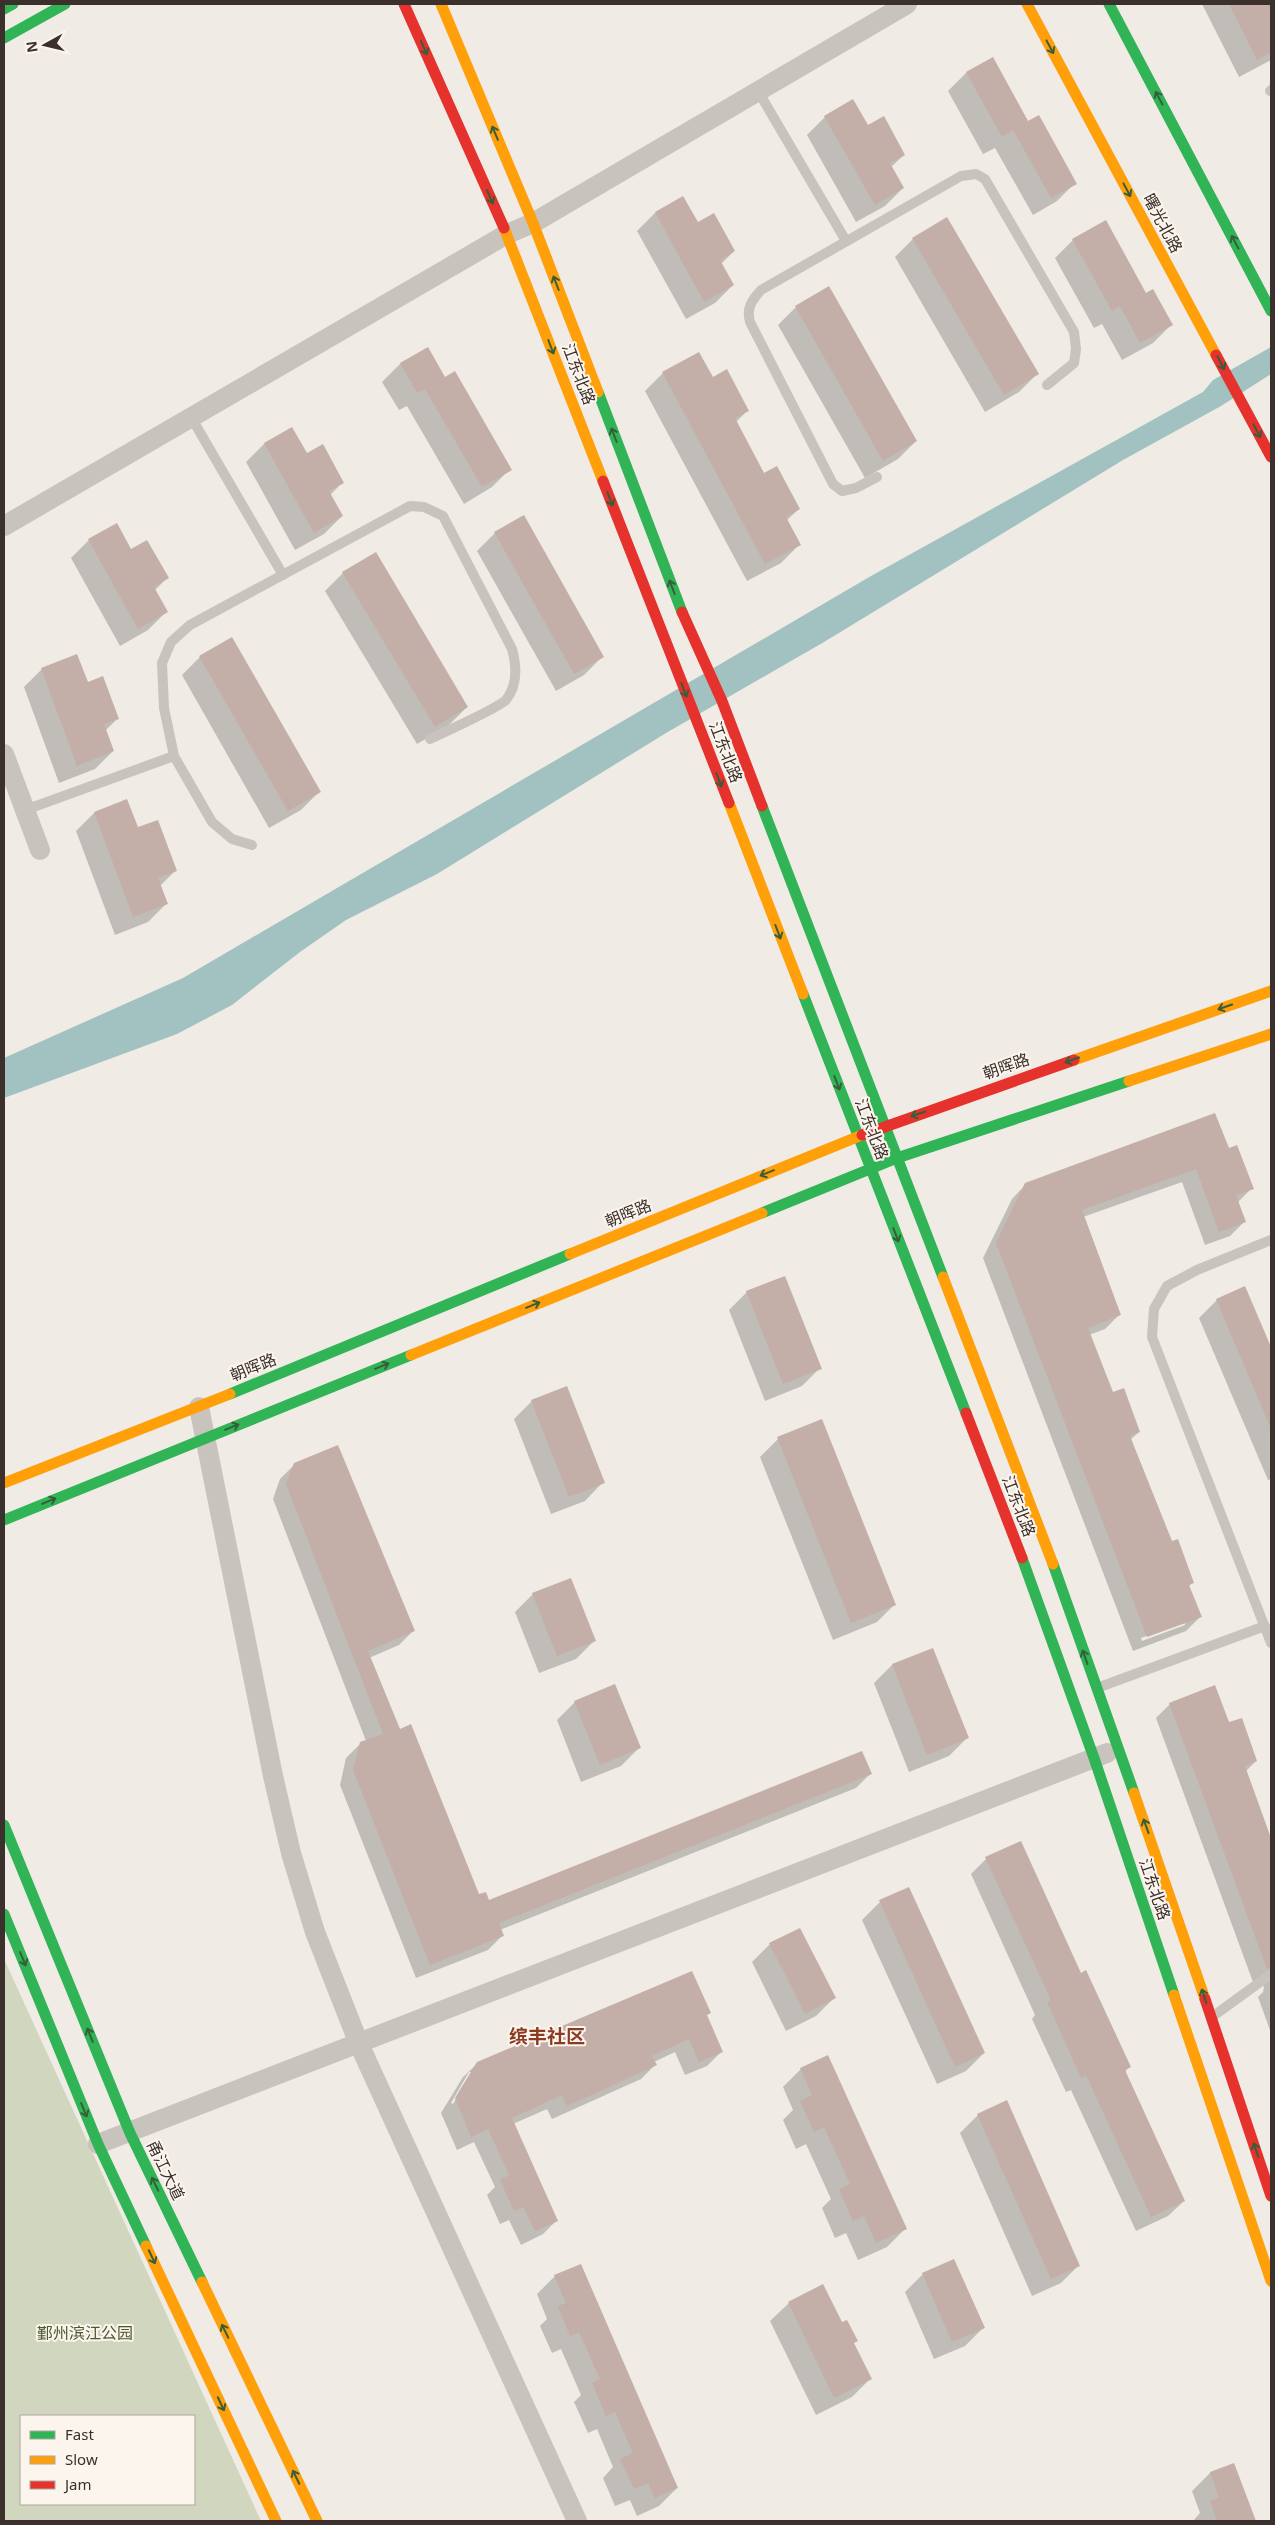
<svg xmlns="http://www.w3.org/2000/svg" width="1275" height="2525" viewBox="0 0 1275 2525" font-family="'Noto Sans','Noto Sans SC',sans-serif">
	<style>
		.green { fill: #d1d6bf; fill-rule: evenodd }
		.water { fill: #a1c2c1 }
		.shadow { fill: #0003; fill-rule: evenodd }
		.building { fill: #c3afa7 }
		.lines { fill: none; stroke-linecap: round; stroke-linejoin: round }
		.lane { stroke: #c9c3be; stroke-width: 10 }
		.street { stroke: #c9c3be; stroke-width: 20 }
		.fast { stroke: #30b455; stroke-width: 11 }
		.slow { stroke: #ff9f0a; stroke-width: 11 }
		.jam { stroke: #e5322d; stroke-width: 11 }
		.oneway { stroke: #375e3a }
		.labels { text-anchor: middle; dominant-baseline: central; stroke-width: 4; stroke-linejoin: round; paint-order: stroke }
		.street-label { font-size: 16px; fill: #3b302b; stroke: #fbf5ee }
		.park-label { font-size: 16px; fill: #4a5a2e; stroke: #fbf5ee }
		.quarter-label { font-size: 19px; font-weight: bold; fill: #8c3b22; stroke: #fbf5ee }
	</style>
	<rect width="100%" height="100%" fill="#f0ebe5"/>
	<!-- green -->
	<path class="green" d="M4,1959L261,2521H4ZM21,2416H194V2504H21Z"/>
	<!-- water -->
	<polygon class="water" points="1271,347 1271,374 1221,406 1123,460 824,642 666,733 437,874 346,920 300,952 232,1005 177,1034 4,1098 4,1058 183,978 871,576 1203,392 1213,380"/>
	<!-- shadow -->
	<g class="shadow">
		<polygon points="1202,4 1269,4 1271,8 1271,60 1239,77"/>
		<polygon points="992,59 1028,123 1075,183 1057,201 1033,215 995,148 983,154 948,91 966,73"/>
		<polygon points="825,117 868,127 904,155 891,167 903,188 885,206 856,222 807,135"/>
		<polygon points="683,197 697,223 734,251 721,264 733,285 715,303 686,319 637,231 655,213"/>
		<polygon points="913,239 1037,374 1019,392 985,412 895,257"/>
		<polygon points="1073,240 1145,294 1171,325 1153,343 1122,360 1102,324 1094,328 1055,258"/>
		<polygon points="796,307 916,441 898,459 865,478 778,325"/>
		<polygon points="427,349 445,379 510,469 492,487 464,504 407,406 399,410 382,382 400,364"/>
		<polygon points="699,354 712,379 748,410 736,422 764,474 799,509 786,521 799,545 781,563 747,581 645,391 663,373"/>
		<polygon points="292,429 306,455 343,482 330,495 342,516 324,534 295,550 246,462 264,444"/>
		<polygon points="495,533 602,657 584,675 556,691 477,551"/>
		<polygon points="89,540 167,578 154,591 166,612 148,630 120,646 71,558"/>
		<polygon points="343,573 467,707 449,725 417,744 325,591"/>
		<polygon points="200,657 319,792 301,810 269,828 182,675"/>
		<polygon points="42,669 87,683 118,718 105,731 113,751 95,769 59,783 24,687"/>
		<polygon points="127,800 137,829 176,870 160,886 166,904 148,922 115,935 76,831 94,813"/>
		<path d="M1229,1149L1252,1188L1238,1202L1244,1222L1230,1236L1205,1245L1182,1182L1083,1217L1119,1315L1105,1329L1089,1335L1112,1394L1139,1432L1130,1440L1171,1543L1193,1582L1188,1587L1200,1617L1186,1631L1133,1651L983,1258L1012,1199L1026,1184ZM1185,1622V1625L1142,1641L1141,1638Z"/>
		<polygon points="1245,1288 1271,1350 1271,1479 1268,1480 1199,1318 1217,1300"/>
		<polygon points="747,1292 820,1368 802,1386 765,1401 729,1310"/>
		<polygon points="532,1401 603,1482 585,1501 551,1514 514,1419"/>
		<polygon points="778,1439 895,1604 877,1622 833,1640 760,1457"/>
		<polygon points="295,1464 413,1631 399,1645 369,1658 399,1731 479,1896 488,1901 870,1774 856,1788 500,1930 502,1936 488,1950 416,1978 340,1785 346,1758 361,1743 366,1741 273,1499 280,1479"/>
		<polygon points="533,1594 594,1641 576,1659 539,1673 515,1612"/>
		<polygon points="932,1649 967,1738 949,1756 909,1772 874,1683 892,1665"/>
		<polygon points="575,1702 639,1748 621,1766 581,1782 557,1720"/>
		<polygon points="1170,1704 1228,1724 1256,1761 1245,1772 1271,1841 1271,2033 1258,1997 1263,1992 1264,1987 1259,1981 1253,1982 1156,1718"/>
		<polygon points="986,1859 1080,1974 1129,2067 1125,2072 1184,2201 1168,2216 1136,2231 1071,2090 1066,2092 1032,2019 1035,2015 971,1874"/>
		<polygon points="880,1902 984,2053 966,2071 937,2084 862,1920"/>
		<polygon points="800,1929 834,1998 816,2016 786,2031 752,1962 770,1944"/>
		<path d="M706,2016L721,2052L707,2066L685,2075L675,2052L654,2062L655,2065L641,2079L552,2119L547,2109L513,2124L557,2220L543,2234L521,2245L509,2220L500,2224L487,2195L495,2187L474,2142L457,2150L441,2113L463,2077L478,2063ZM469,2072H472L453,2104L451,2103Z"/>
		<polygon points="801,2069 905,2229 887,2247 858,2260 846,2233 835,2238 822,2208 831,2199 806,2144 796,2149 783,2120 793,2110 783,2087"/>
		<polygon points="978,2115 1079,2265 1061,2283 1032,2296 960,2133"/>
		<polygon points="923,2274 983,2328 965,2346 934,2359 905,2292"/>
		<polygon points="555,2276 677,2488 659,2506 637,2516 630,2500 615,2506 603,2478 613,2467 597,2429 588,2433 574,2402 581,2395 561,2349 552,2353 540,2326 547,2319 537,2294"/>
		<polygon points="789,2303 842,2324 856,2341 853,2344 870,2379 852,2397 816,2415 770,2321"/>
		<polygon points="1234,2465 1254,2521 1193,2521 1200,2513 1192,2491 1210,2473"/>
	</g>
	<!-- building -->
	<g class="building">
		<polygon points="1229,4 1271,4 1271,52 1257,60"/>
		<polygon points="993,57 1028,121 1039,115 1077,184 1051,198 1013,130 1002,137 966,72"/>
		<polygon points="853,99 868,125 884,116 905,155 890,163 904,188 875,205 824,116"/>
		<polygon points="683,196 698,222 714,213 735,251 720,260 734,285 704,302 655,212"/>
		<polygon points="947,217 1039,374 1004,395 912,238"/>
		<polygon points="1106,220 1146,293 1153,289 1173,325 1140,343 1120,306 1112,311 1072,239"/>
		<polygon points="829,286 917,441 883,461 795,306"/>
		<polygon points="428,347 445,377 455,371 512,470 482,487 425,389 417,393 400,363"/>
		<polygon points="699,352 713,377 727,369 749,411 735,418 764,473 777,466 800,509 786,517 801,545 765,564 662,372"/>
		<polygon points="292,427 307,453 323,444 344,483 329,491 343,516 314,533 264,443"/>
		<polygon points="524,515 604,657 574,674 494,532"/>
		<polygon points="117,523 131,549 147,540 169,578 154,587 168,612 138,629 88,539"/>
		<polygon points="376,552 468,707 435,727 342,572"/>
		<polygon points="232,637 321,792 288,811 199,656"/>
		<polygon points="77,654 88,682 103,676 119,719 104,724 114,751 77,766 41,668"/>
		<polygon points="127,799 138,827 158,820 177,871 158,878 168,904 133,917 94,812"/>
		<polygon points="1215,1113 1229,1148 1237,1145 1254,1189 1236,1195 1246,1222 1219,1232 1196,1169 1082,1210 1121,1315 1088,1328 1113,1392 1124,1388 1140,1432 1130,1436 1172,1541 1178,1539 1194,1583 1189,1585 1202,1617 1147,1637 996,1243 1025,1183"/>
		<polygon points="785,1276 822,1369 783,1384 746,1291"/>
		<polygon points="1245,1286 1271,1347 1271,1429 1216,1299"/>
		<polygon points="567,1386 605,1483 569,1497 531,1400"/>
		<polygon points="822,1419 896,1605 851,1623 777,1437"/>
		<polygon points="338,1445 415,1631 368,1651 400,1729 411,1724 479,1894 486,1892 489,1900 862,1751 872,1774 499,1923 504,1936 430,1965 353,1770 360,1742 383,1734 286,1484 294,1463"/>
		<polygon points="571,1578 596,1641 557,1656 532,1593"/>
		<polygon points="933,1648 969,1738 927,1755 892,1664"/>
		<polygon points="615,1684 641,1748 600,1765 574,1701"/>
		<polygon points="1215,1685 1229,1722 1242,1718 1257,1761 1245,1766 1271,1838 1271,1967 1267,1969 1169,1703"/>
		<polygon points="1021,1841 1081,1973 1086,1970 1131,2067 1125,2070 1185,2201 1151,2217 1086,2075 1081,2078 1047,2002 1051,2000 985,1857"/>
		<polygon points="909,1887 985,2053 955,2067 879,1900"/>
		<polygon points="800,1928 836,1998 805,2014 769,1943"/>
		<polygon points="692,1971 711,2013 707,2015 723,2052 699,2062 689,2039 652,2056 657,2065 567,2106 562,2095 512,2118 558,2221 535,2231 523,2207 514,2211 500,2180 509,2175 488,2129 471,2137 455,2098 477,2062"/>
		<polygon points="828,2055 907,2229 876,2243 864,2216 853,2221 839,2189 850,2184 824,2127 814,2132 800,2101 812,2095 800,2068"/>
		<polygon points="1007,2100 1080,2266 1051,2279 977,2114"/>
		<polygon points="954,2259 985,2328 952,2342 922,2273"/>
		<polygon points="581,2264 678,2488 655,2498 648,2483 634,2489 620,2459 633,2453 615,2412 606,2416 592,2383 600,2379 579,2332 570,2336 558,2306 566,2303 554,2275"/>
		<polygon points="823,2284 842,2322 847,2320 858,2341 854,2343 872,2379 834,2398 788,2302"/>
		<polygon points="1234,2463 1256,2521 1217,2521 1210,2501 1219,2498 1210,2472"/>
	</g>
	<g class="lines">
		<!-- lane -->
		<g class="lane">
			<polyline points="758,91 846,241"/>
			<polyline points="1270,91 1271,90"/>
			<polyline points="191,417 283,575"/>
			<path d="M877,477L856,488L842,491L833,484L750,322C746,308 752,300 761,290L961,176L976,174L985,179L1074,332L1076,349L1074,363L1047,385"/>
			<polyline points="25,810 174,756"/>
			<path d="M252,845L232,839L212,822L174,756L164,708L162,663L171,642L190,625L410,506L424,507L443,516L512,649C517,667 518,685 506,700C499,707 443,733 430,739"/>
			<polyline points="1271,1240 1197,1270 1167,1286 1154,1309 1152,1337 1271,1643"/>
			<polyline points="1097,1688 1265,1626"/>
			<polyline points="1212,2017 1271,1974"/>
		</g>
		<!-- street -->
		<g class="street">
			<polyline points="4,526 507,234 533,223 907,4"/>
			<polyline points="4,754 40,850"/>
			<polyline points="199,1407 273,1776 291,1853 315,1932 359,2044 577,2521"/>
			<polyline points="98,2144 1107,1753"/>
		</g>
		<!-- fast -->
		<g class="fast">
			<polyline points="1109,4 1271,311"/>
			<polyline points="4,9 13,4"/>
			<polyline points="4,38 65,4"/>
			<polyline points="598,392 682,612"/>
			<polyline points="762,806 943,1277"/>
			<polyline points="803,994 966,1413"/>
			<polyline points="762,1213 897,1158 1129,1081"/>
			<polyline points="230,1394 570,1254"/>
			<polyline points="4,1520 411,1355"/>
			<polyline points="1022,1558 1094,1758 1174,1995"/>
			<polyline points="1053,1564 1134,1793"/>
			<polyline points="4,1825 130,2133 202,2282"/>
			<polyline points="4,1914 98,2144 146,2246"/>
		</g>
		<!-- slow -->
		<g class="slow">
			<polyline points="441,4 533,223 598,392"/>
			<polyline points="1027,4 1216,355"/>
			<polyline points="504,228 603,481"/>
			<polyline points="729,803 803,994"/>
			<polyline points="1074,1060 1271,991"/>
			<polyline points="1129,1081 1271,1034"/>
			<polyline points="570,1254 862,1135"/>
			<polyline points="943,1277 1053,1564"/>
			<polyline points="411,1355 762,1213"/>
			<polyline points="4,1483 230,1394"/>
			<polyline points="1134,1793 1205,1999"/>
			<polyline points="1174,1995 1271,2281"/>
			<polyline points="146,2246 276,2521"/>
			<polyline points="202,2282 317,2521"/>
		</g>
		<!-- jam -->
		<g class="jam">
			<polyline points="404,4 504,228"/>
			<polyline points="1216,355 1271,457"/>
			<polyline points="603,481 729,803"/>
			<polyline points="682,612 722,701 762,806"/>
			<polyline points="862,1135 1074,1060"/>
			<polyline points="966,1413 1022,1558"/>
			<polyline points="1205,1999 1271,2196"/>
		</g>
	</g>
	<!-- one-way arrows -->
	<defs><path id="oneway-shaft" d="M-6 0H5M1.5-3L5.5 0L1.5 3" fill="none" stroke-width="1.6" stroke-linecap="round" stroke-linejoin="round" transform="scale(1.25)"/></defs>
	<g class="oneway">
		<use href="#oneway-shaft" transform="translate(1050 47) rotate(62)"/>
		<use href="#oneway-shaft" transform="translate(424 48) rotate(66)"/>
		<use href="#oneway-shaft" transform="translate(1159 98) rotate(-118)"/>
		<use href="#oneway-shaft" transform="translate(495 133) rotate(-113)"/>
		<use href="#oneway-shaft" transform="translate(1127 190) rotate(62)"/>
		<use href="#oneway-shaft" transform="translate(490 197) rotate(66)"/>
		<use href="#oneway-shaft" transform="translate(1235 242) rotate(-118)"/>
		<use href="#oneway-shaft" transform="translate(556 283) rotate(-111)"/>
		<use href="#oneway-shaft" transform="translate(551 347) rotate(69)"/>
		<use href="#oneway-shaft" transform="translate(1221 363) rotate(62)"/>
		<use href="#oneway-shaft" transform="translate(1257 431) rotate(62)"/>
		<use href="#oneway-shaft" transform="translate(614 435) rotate(-111)"/>
		<use href="#oneway-shaft" transform="translate(610 499) rotate(69)"/>
		<use href="#oneway-shaft" transform="translate(672 587) rotate(-111)"/>
		<use href="#oneway-shaft" transform="translate(684 690) rotate(69)"/>
		<use href="#oneway-shaft" transform="translate(719 780) rotate(69)"/>
		<use href="#oneway-shaft" transform="translate(778 932) rotate(69)"/>
		<use href="#oneway-shaft" transform="translate(1225 1007) rotate(161)"/>
		<use href="#oneway-shaft" transform="translate(1072 1060) rotate(161)"/>
		<use href="#oneway-shaft" transform="translate(837 1083) rotate(69)"/>
		<use href="#oneway-shaft" transform="translate(918 1114) rotate(161)"/>
		<use href="#oneway-shaft" transform="translate(767 1173) rotate(158)"/>
		<use href="#oneway-shaft" transform="translate(896 1235) rotate(69)"/>
		<use href="#oneway-shaft" transform="translate(533 1305) rotate(-22)"/>
		<use href="#oneway-shaft" transform="translate(382 1366) rotate(-22)"/>
		<use href="#oneway-shaft" transform="translate(232 1427) rotate(-22)"/>
		<use href="#oneway-shaft" transform="translate(49 1501) rotate(-22)"/>
		<use href="#oneway-shaft" transform="translate(1085 1657) rotate(-109)"/>
		<use href="#oneway-shaft" transform="translate(1146 1826) rotate(-110)"/>
		<use href="#oneway-shaft" transform="translate(23 1959) rotate(67)"/>
		<use href="#oneway-shaft" transform="translate(1204 1996) rotate(-108)"/>
		<use href="#oneway-shaft" transform="translate(90 2035) rotate(-112)"/>
		<use href="#oneway-shaft" transform="translate(84 2110) rotate(68)"/>
		<use href="#oneway-shaft" transform="translate(1256 2150) rotate(-108)"/>
		<use href="#oneway-shaft" transform="translate(155 2184) rotate(-116)"/>
		<use href="#oneway-shaft" transform="translate(152 2257) rotate(65)"/>
		<use href="#oneway-shaft" transform="translate(225 2331) rotate(-116)"/>
		<use href="#oneway-shaft" transform="translate(221 2404) rotate(65)"/>
		<use href="#oneway-shaft" transform="translate(296 2477) rotate(-116)"/>
	</g>
	<g class="labels">
		<!-- street labels -->
		<g class="street-label">
			<text transform="translate(1163 223) rotate(62)">曙光北路</text>
			<text transform="translate(579 374) rotate(69)">江东北路</text>
			<text transform="translate(726 752) rotate(69)">江东北路</text>
			<text transform="translate(1006 1066) rotate(-19)">朝晖路</text>
			<text transform="translate(872 1129) rotate(69)">江东北路</text>
			<text transform="translate(628 1213) rotate(-22)">朝晖路</text>
			<text transform="translate(253 1367) rotate(-22)">朝晖路</text>
			<text transform="translate(1019 1506) rotate(69)">江东北路</text>
			<text transform="translate(1155 1889) rotate(71)">江东北路</text>
			<text transform="translate(166 2170) rotate(64)">甬江大道</text>
		</g>
		<!-- park labels -->
		<g class="park-label">
			<text x="85" y="2333">鄞州滨江公园</text>
		</g>
		<!-- quarter labels -->
		<g class="quarter-label">
			<text x="547" y="2036">缤丰社区</text>
		</g>
	</g>
	<!-- border -->
	<rect width="1275" height="2525" fill="none" stroke="#3b302b" stroke-width="10"/>
	<!-- legend -->
	<rect x="20" y="2415" width="175" height="90" fill="#fbf5ee" stroke="#aea6a0"/>
	<rect x="30" y="2431" width="25" height="8" fill="#30b455" stroke="#aea6a0"/>
	<text x="65" y="2440" font-size="15" fill="#3b302b">Fast</text>
	<rect x="30" y="2456" width="25" height="8" fill="#ff9f0a" stroke="#aea6a0"/>
	<text x="65" y="2465" font-size="15" fill="#3b302b">Slow</text>
	<rect x="30" y="2481" width="25" height="8" fill="#e5322d" stroke="#aea6a0"/>
	<text x="65" y="2490" font-size="15" fill="#3b302b">Jam</text>
	<!-- north arrow -->
	<g transform="translate(45 45) rotate(262)" stroke="#fbf5ee" stroke-width="4" paint-order="stroke">
	<path d="M0-4L9 19L0 12L-9 19Z" fill="#3b302b"/>
	<text y="-8" font-size="14" font-weight="bold" text-anchor="middle" fill="#3b302b">N</text>
	</g>
</svg>
